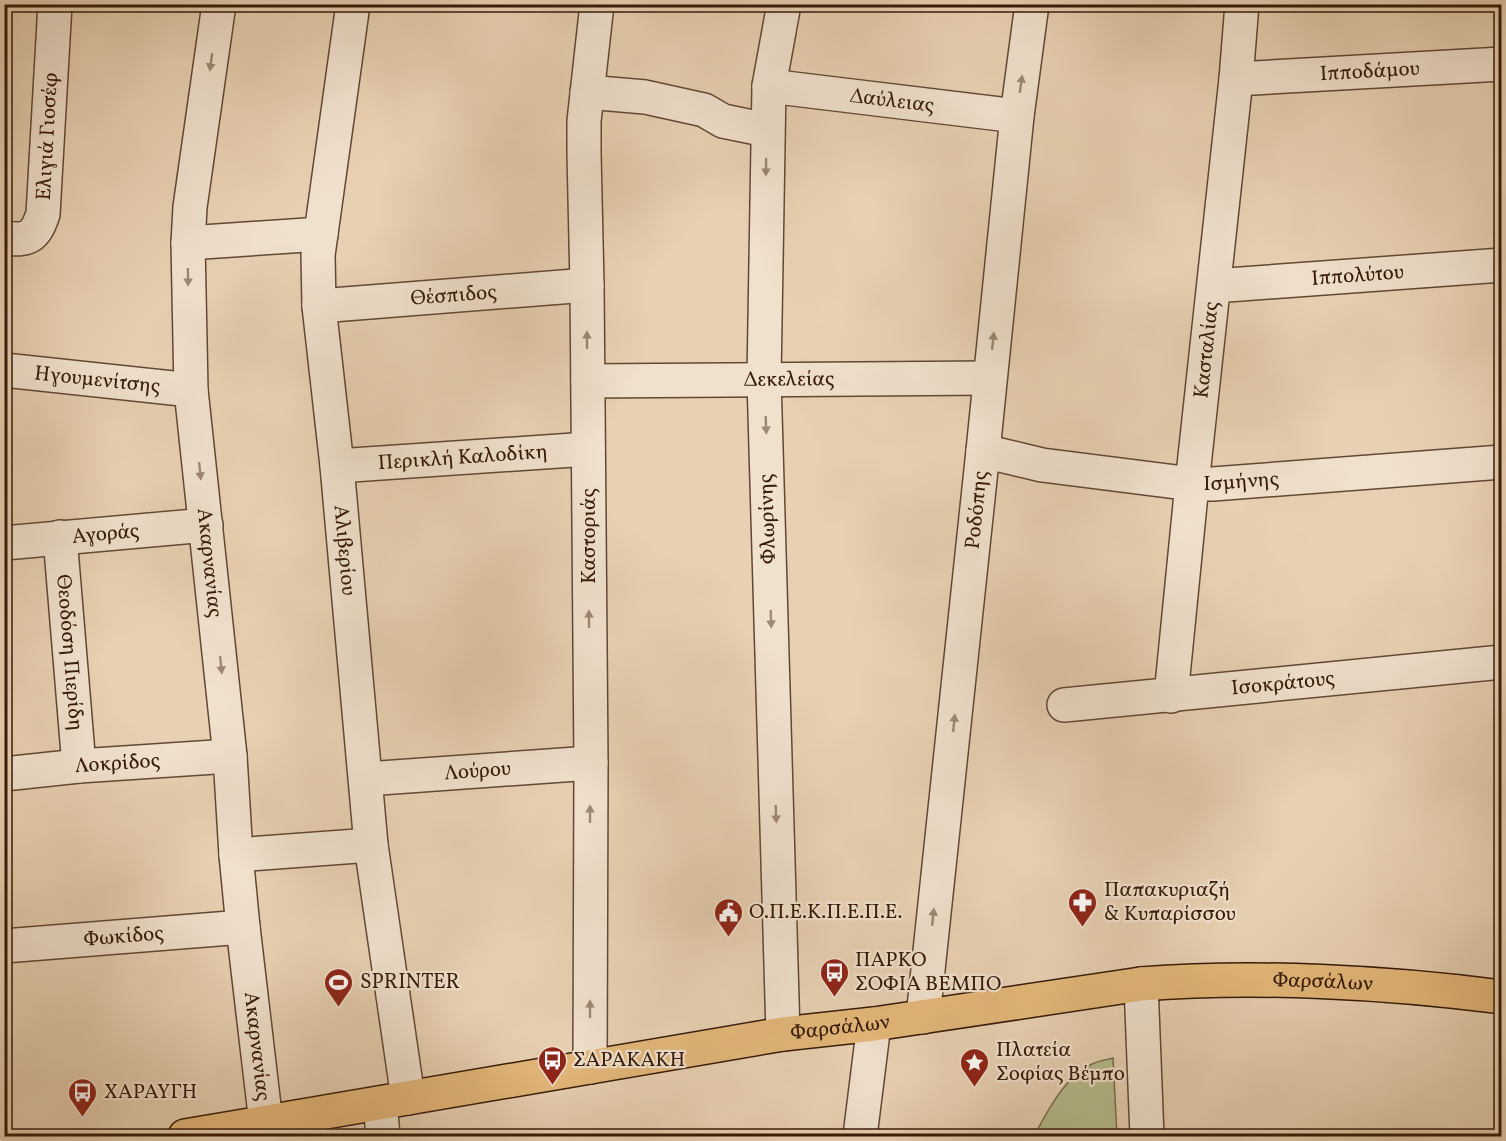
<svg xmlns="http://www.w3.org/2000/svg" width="1506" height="1141" viewBox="0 0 1506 1141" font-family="Vollkorn,serif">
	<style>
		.green { fill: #b5bc8c; stroke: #766c4a; stroke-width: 1.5 }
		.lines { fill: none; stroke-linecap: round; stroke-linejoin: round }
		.minor-casing { stroke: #624834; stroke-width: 36 }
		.major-casing { stroke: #361b09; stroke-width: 36 }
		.minor { stroke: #f0e1ce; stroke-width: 33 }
		.major { stroke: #e4b87a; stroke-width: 33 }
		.oneway { fill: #9c8875 }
		.labels { text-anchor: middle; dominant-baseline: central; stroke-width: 4.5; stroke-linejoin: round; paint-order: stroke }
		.street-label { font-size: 21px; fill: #361b09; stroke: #f0e1ce }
		.poi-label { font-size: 21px; fill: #361b09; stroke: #f0e1ce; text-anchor: start }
	</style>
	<rect width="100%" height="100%" fill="#e8d1b3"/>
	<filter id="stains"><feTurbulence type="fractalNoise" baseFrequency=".00333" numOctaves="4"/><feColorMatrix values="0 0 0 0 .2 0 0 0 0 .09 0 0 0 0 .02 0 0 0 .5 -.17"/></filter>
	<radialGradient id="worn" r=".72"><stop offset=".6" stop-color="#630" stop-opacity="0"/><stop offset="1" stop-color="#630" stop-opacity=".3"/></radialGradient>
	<!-- green -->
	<path class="green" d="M1113,1058L1117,1136H1034C1047,1112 1064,1078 1090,1065C1097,1061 1106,1060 1113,1058Z"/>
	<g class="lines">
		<defs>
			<g id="minor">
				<path id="s1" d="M219,4L190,207L188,243L191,390L230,756L236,855L243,927L266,1123"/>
				<path id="s2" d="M353,4L318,255L319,306L337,466L371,845L408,1098"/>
				<path id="s3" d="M1236,79L1502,64"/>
				<path id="s4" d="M769,86L1017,116"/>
				<polyline points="587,92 645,97 704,110 723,121 767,130"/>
				<path id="s5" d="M4,238C29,241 35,237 43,214L55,4"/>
				<polyline points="188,243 321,234"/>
				<path id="s6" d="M1214,286L1502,265"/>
				<path id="s7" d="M319,306L587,285"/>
				<path id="s8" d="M4,370L191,390"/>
				<path id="s9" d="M588,381L990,378"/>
				<path id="s10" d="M983,451L1042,465L1192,484H1213L1502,462"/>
				<path id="s11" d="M337,466L588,449"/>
				<path id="s12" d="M60,537L79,766"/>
				<path id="s13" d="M4,543L206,525"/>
				<path id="s14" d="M1171,696L1192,484L1236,79L1242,4"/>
				<path id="s15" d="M1064,705L1502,662"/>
				<path id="s16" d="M4,774L79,766L230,756"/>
				<path id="s17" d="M366,779L591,763"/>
				<polyline points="236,855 371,845"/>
				<path id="s18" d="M4,946L243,927"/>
				<polyline points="1141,984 1147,1136"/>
				<path id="s19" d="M923,1017L983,451L1017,116L1032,4"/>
				<polyline points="783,1034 764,379 769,86 784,4"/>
				<polyline points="590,1067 591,763 587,285 584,153 584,121 597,4"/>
				<polyline points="380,1103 383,1136"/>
				<polyline points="860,1136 874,1024"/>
			</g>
			<g id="major">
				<path id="s20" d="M185,1136L783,1034L874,1024L1141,984C1256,975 1386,982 1502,997"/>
			</g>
		</defs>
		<!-- minor casing -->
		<use href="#minor" class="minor-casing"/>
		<!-- major casing -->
		<use href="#major" class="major-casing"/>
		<!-- minor -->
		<use href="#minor" class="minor"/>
		<!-- major -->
		<use href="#major" class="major"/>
	</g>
	<!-- one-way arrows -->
	<defs><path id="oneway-solid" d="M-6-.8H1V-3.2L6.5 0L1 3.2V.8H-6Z" transform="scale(1.5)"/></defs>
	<g class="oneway">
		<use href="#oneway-solid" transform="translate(211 62) rotate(98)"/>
		<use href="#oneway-solid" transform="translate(1021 84) rotate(-82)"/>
		<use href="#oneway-solid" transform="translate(766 167) rotate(91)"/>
		<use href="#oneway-solid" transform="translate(188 277) rotate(89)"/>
		<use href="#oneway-solid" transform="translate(587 340) rotate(-90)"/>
		<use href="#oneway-solid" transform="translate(993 341) rotate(-84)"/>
		<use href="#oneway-solid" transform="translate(766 425) rotate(88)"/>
		<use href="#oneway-solid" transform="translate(200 471) rotate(84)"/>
		<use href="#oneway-solid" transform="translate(589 619) rotate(-90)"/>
		<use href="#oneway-solid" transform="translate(771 619) rotate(88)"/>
		<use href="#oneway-solid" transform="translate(221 665) rotate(84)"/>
		<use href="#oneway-solid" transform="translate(954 723) rotate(-84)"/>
		<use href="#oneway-solid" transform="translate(590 814) rotate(-90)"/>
		<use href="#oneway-solid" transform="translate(776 814) rotate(88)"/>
		<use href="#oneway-solid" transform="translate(933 917) rotate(-84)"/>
		<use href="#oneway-solid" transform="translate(590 1009) rotate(-90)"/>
	</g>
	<!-- icons -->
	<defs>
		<symbol id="pharmacy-pin" viewBox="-11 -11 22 30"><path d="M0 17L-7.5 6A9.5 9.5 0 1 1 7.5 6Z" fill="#8f2418" stroke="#f0e1ce"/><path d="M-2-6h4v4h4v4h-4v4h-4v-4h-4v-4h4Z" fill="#fff"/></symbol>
		<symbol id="civic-pin" viewBox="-11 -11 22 30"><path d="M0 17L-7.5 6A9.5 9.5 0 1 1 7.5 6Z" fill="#8f2418" stroke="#f0e1ce"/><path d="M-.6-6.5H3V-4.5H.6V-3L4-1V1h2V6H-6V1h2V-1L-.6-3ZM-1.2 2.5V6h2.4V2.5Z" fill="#fff"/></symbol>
		<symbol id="bus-pin" viewBox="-11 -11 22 30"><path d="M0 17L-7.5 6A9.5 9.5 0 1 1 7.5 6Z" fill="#8f2418" stroke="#f0e1ce"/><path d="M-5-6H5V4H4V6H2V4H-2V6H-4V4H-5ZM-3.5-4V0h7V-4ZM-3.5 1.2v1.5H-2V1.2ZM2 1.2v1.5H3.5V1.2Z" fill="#fff"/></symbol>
		<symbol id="stadium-pin" viewBox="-11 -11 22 30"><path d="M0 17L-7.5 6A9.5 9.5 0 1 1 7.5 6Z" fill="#8f2418" stroke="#f0e1ce"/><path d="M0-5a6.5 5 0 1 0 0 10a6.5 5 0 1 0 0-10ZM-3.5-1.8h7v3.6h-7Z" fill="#fff"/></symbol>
		<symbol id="sight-pin" viewBox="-11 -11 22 30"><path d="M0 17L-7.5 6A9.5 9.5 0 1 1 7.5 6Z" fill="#8f2418" stroke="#f0e1ce"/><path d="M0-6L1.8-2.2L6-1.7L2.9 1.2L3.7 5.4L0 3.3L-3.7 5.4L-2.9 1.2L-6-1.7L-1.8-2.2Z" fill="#fff"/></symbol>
	</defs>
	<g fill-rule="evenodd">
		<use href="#pharmacy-pin" x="1066" y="886" width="33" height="45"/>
		<use href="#civic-pin" x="712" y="896" width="33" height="45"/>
		<use href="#bus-pin" x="818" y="956" width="33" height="45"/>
		<use href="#stadium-pin" x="322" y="966" width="33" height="45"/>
		<use href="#bus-pin" x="536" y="1044" width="33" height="45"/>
		<use href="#sight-pin" x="958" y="1046" width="33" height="45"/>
		<use href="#bus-pin" x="66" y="1076" width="33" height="45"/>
	</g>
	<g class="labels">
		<!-- street labels -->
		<g class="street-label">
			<text stroke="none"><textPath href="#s3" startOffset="134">Ιπποδάμου</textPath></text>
			<text stroke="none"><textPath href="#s4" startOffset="124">Δαύλειας</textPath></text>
			<text stroke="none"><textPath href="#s5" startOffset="130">Ελιγιά Γιοσέφ</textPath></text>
			<text stroke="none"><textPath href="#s6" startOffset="144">Ιππολύτου</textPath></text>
			<text stroke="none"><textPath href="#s7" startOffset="135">Θέσπιδος</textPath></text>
			<text stroke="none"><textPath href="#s14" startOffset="348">Κασταλίας</textPath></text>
			<text stroke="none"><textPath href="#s9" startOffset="201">Δεκελείας</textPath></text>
			<text stroke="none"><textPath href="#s8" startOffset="94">Ηγουμενίτσης</textPath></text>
			<text stroke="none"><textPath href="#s11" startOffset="126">Περικλή Καλοδίκη</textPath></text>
			<text stroke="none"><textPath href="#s10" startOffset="261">Ισμήνης</textPath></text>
			<text stroke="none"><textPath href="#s19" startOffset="510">Ροδόπης</textPath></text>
			<text transform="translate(768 519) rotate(-92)">Φλωρίνης</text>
			<text stroke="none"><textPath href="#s13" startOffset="102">Αγοράς</textPath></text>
			<text transform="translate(589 536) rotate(-90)">Καστοριάς</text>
			<text stroke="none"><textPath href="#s2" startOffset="550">Αλιβερίου</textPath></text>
			<text stroke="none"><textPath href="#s1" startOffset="562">Ακαρνανίας</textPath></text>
			<text stroke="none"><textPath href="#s12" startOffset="116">Θεοδόση Πιερίδη</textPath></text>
			<text stroke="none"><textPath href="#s15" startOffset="220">Ισοκράτους</textPath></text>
			<text stroke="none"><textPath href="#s16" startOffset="114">Λοκρίδος</textPath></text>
			<text stroke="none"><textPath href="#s17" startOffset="112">Λούρου</textPath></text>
			<text stroke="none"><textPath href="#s18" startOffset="120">Φωκίδος</textPath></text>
			<text stroke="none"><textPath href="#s20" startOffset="1150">Φαρσάλων</textPath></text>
			<text stroke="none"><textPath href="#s20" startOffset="664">Φαρσάλων</textPath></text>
			<text stroke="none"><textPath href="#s1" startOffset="1048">Ακαρνανίας</textPath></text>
		</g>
		<!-- poi labels -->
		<g class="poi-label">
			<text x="1104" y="890">Παπακυριαζή<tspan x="1104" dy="24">&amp; Κυπαρίσσου</tspan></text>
			<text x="749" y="912">Ο.Π.Ε.Κ.Π.Ε.Π.Ε.</text>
			<text x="855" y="960">ΠΑΡΚΟ<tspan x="855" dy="24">ΣΟΦΙΑ ΒΕΜΠΟ</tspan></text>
			<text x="360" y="982">SPRINTER</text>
			<text x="996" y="1050">Πλατεία<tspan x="996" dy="24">Σοφίας Βέμπο</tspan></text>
			<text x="573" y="1060">ΣΑΡΑΚΑΚΗ</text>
			<text x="104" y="1092">ΧΑΡΑΥΓΗ</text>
		</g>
	</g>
	<!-- margin -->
	<rect width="1506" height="1141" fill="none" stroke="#e8d1b3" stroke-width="24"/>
	<rect x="6" y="6" width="1494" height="1129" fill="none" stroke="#361b09" stroke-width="3"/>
	<rect x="12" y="12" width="1482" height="1117" fill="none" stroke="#361b09" stroke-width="1.5"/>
	<rect width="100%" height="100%" filter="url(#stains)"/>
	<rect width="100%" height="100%" fill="url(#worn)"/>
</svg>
